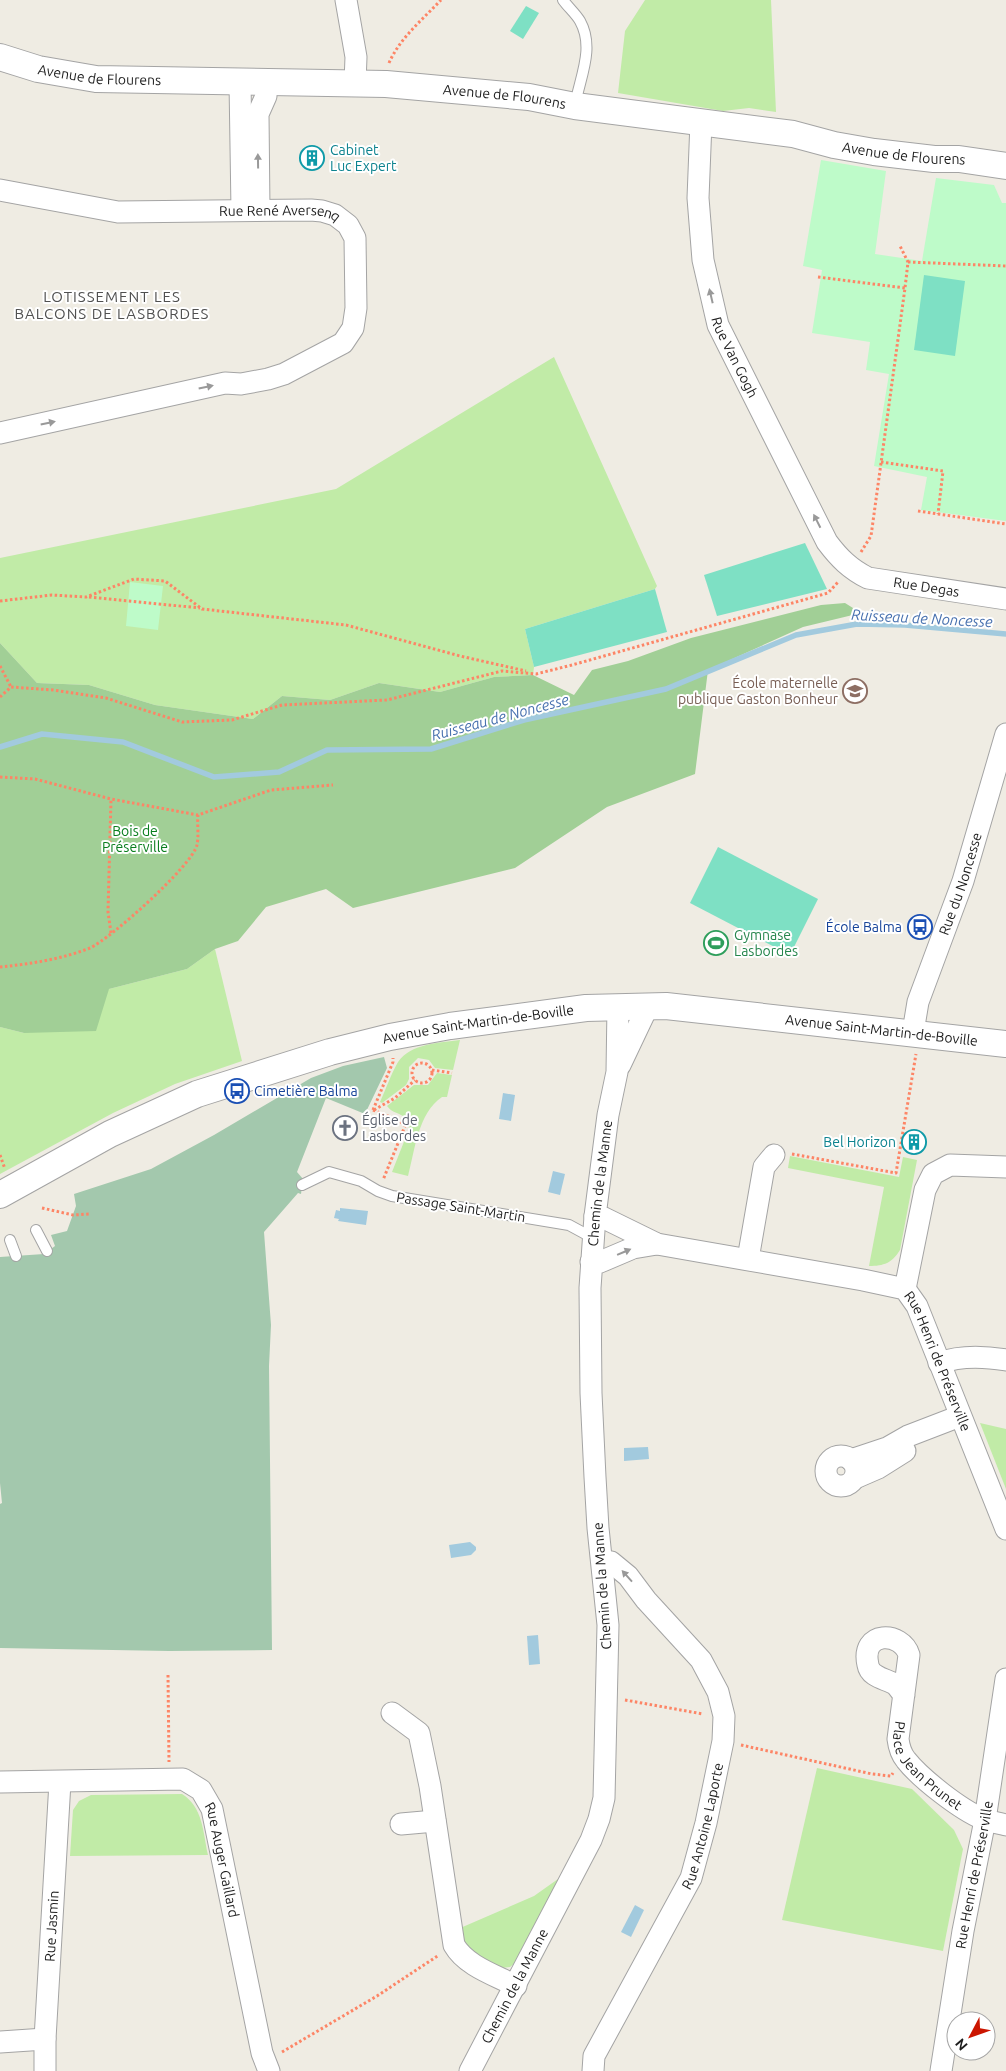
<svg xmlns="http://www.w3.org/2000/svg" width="1006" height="2071" viewBox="0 0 1006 2071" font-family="Ubuntu,sans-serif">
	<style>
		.grass { fill: #c1eba7 }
		.forest { fill: #a1cf96 }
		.cemetery { fill: #a3c8ad }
		.park { fill: #befbc9 }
		.pitch { fill: #7ee0c4 }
		.water { fill: #a2cade }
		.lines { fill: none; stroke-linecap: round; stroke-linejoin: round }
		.stream { stroke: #a2cade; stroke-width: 5.5 }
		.service-casing { stroke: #a4a4a4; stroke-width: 12 }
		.minor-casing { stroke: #a4a4a4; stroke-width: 23 }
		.tertiary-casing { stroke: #a4a4a4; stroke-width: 28 }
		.path { stroke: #fd8566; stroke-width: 3; stroke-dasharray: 2.5 2.5; stroke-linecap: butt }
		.service { stroke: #fff; stroke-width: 10 }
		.minor { stroke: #fff; stroke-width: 21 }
		.tertiary { stroke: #fff; stroke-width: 26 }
		.oneway { fill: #999 }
		.labels { text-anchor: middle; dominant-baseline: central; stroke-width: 4; stroke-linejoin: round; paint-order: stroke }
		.street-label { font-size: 14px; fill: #1d1d1d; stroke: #fff }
		.culture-label { font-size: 14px; fill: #0d838f; stroke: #fff; text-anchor: start }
		.education-label { font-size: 14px; fill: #785e54; stroke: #fff; text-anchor: end }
		.park-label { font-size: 14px; fill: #097e1e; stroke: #fff }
		.transit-label { font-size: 14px; fill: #164399; stroke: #fff; text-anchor: end }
		.leisure-label { font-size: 14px; fill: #27864d; stroke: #fff; text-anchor: start }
		.worship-label { font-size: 14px; fill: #5b616d; stroke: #fff; text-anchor: start }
		.neighbourhood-label { font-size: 15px; letter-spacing: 1px; fill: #505050; stroke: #fff }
		.water-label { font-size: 15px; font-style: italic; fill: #4871af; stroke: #fff }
	</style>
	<rect width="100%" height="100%" fill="#efece3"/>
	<!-- grass -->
	<g class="grass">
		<polygon points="645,0 771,0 776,112 749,108 723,111 618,93 625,31"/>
		<polygon points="554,357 657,586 655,589 525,629 534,667 533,675 494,677 440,692 379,683 330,700 282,696 253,719 155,705 89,685 37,683 0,643 0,558 336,489"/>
		<polygon points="215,949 242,1061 175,1084 113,1113 0,1174 0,1027 24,1033 109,989 187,969"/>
		<path d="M460,1040L453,1070L435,1068L429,1060L418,1058L409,1067V1079L406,1085L382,1103L380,1102C386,1089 391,1074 398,1062C411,1043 440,1043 460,1040Z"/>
		<path d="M437,1073L452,1075L447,1097H442C418,1113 415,1150 408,1176L392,1172L409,1129C409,1111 395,1117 387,1106L414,1085H428Z"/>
		<path d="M790,1156L899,1177L903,1157L917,1160L900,1250C892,1263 884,1266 869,1266L884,1187L788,1168Z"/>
		<polygon points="980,1423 1006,1429 1006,1489"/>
		<polygon points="817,1768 912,1789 954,1830 963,1849 943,1951 782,1920"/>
		<path d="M182,1794C203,1807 203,1832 208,1855L70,1856L73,1810L79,1801L91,1795Z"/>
		<polygon points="558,1879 558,1884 516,1962 510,1967 501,1968 470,1954 458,1929 534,1896"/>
	</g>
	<!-- forest -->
	<polygon class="forest" points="845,603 861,613 803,627 708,670 695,774 607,807 515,868 353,908 326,889 266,907 238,941 215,949 187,969 109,989 96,1031 24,1033 0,1027 0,643 37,683 89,685 155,705 253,719 282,696 330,700 379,683 440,692 494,677 533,675 574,695 592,670 628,661 691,638 821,605"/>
	<!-- cemetery -->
	<polygon class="cemetery" points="384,1057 387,1068 365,1114 326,1098 297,1172 303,1179 301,1194 298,1193 264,1232 271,1325 269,1366 272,1650 169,1651 0,1648 0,1504 2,1503 0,1483 0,1257 44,1254 55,1246 51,1235 67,1231 76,1206 74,1194 151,1169 214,1135 311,1078 343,1066"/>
	<!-- park -->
	<g class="park">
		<polygon points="821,160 886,171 875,254 922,261 936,178 994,185 1002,203 1006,203 1006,521 921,510 927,477 874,466 889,374 866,370 870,342 812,333 822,270 803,266"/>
		<polygon points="130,582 163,586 158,630 126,626"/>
	</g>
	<!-- pitch -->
	<g class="pitch">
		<polygon points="526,6 539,13 523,39 510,31"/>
		<polygon points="924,275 965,281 955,356 914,350"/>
		<polygon points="805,543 827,589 717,616 704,575"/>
		<polygon points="655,589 667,632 534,667 525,629"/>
		<polygon points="718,847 818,899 790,955 690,903"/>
	</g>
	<!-- water -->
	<g class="water">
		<polygon points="503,1093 515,1095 511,1121 499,1119"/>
		<polygon points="553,1171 565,1174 560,1195 548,1192"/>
		<polygon points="340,1208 368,1211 366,1225 338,1221 339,1219 334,1218 336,1210 340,1211"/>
		<polygon points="648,1447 649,1459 624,1461 624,1448"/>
		<polygon points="470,1542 476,1547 476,1550 471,1555 451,1558 449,1545"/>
		<polygon points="538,1635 540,1664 529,1665 527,1636"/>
		<polygon points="635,1905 644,1910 631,1937 621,1932"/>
	</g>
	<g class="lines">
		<!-- stream -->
		<polyline class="stream" points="0,747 42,734 123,742 214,777 279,772 327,750 431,749 524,720 666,689 796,635 857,624 905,625 1006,634"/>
		<defs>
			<g id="service">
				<path d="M563,0C568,7 576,14 580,21C595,48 580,77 575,105"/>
				<polyline points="302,1185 329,1172 361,1181 378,1191 392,1196 569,1225 593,1238"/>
				<polyline points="36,1230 47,1251"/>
				<polyline points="10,1240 16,1256"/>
			</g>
			<g id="minor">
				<polyline points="346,0 356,57 355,83"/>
				<polyline points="240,82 242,210"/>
				<path id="s1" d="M701,122L698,198L703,260L718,325L827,542C839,558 850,569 868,578L1006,599"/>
				<path id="s2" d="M0,190L118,212L311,210L322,211L335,215L348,225L355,238L356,308L353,328L343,343L284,374L268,379L241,384L225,383L0,433"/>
				<polyline points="259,210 258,114 266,96 266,83"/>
				<path id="s3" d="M913,1032L918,1002L963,881L1006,734"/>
				<polyline points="620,1065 648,1006"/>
				<path id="s4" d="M595,1216L604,1218L657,1244L863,1280L905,1289L917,1306L1006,1529"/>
				<polyline points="748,1259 764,1167 774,1155"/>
				<polyline points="591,1262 600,1262 633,1248 657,1244"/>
				<polyline points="905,1289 925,1190 933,1174 950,1165 1006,1167"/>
				<path d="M939,1363C961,1355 983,1356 1006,1360"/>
				<circle cx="841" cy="1471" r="15"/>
				<polyline points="851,1460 887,1448 908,1436 960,1416"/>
				<polyline points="855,1478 878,1468 905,1451"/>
				<path id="s5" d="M904,1695C901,1692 899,1688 896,1685C888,1679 870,1678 868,1665C860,1630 902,1631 909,1655L898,1739C899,1747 901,1754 906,1760C921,1779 961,1810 983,1819C990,1822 999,1823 1006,1825"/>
				<path d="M392,1713L419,1733L430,1786L454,1945C466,1966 495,1975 516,1986"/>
				<path id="s6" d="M0,1782L183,1779L201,1790L212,1809L262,2053L269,2071"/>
				<polyline points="401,1824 435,1821"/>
				<polyline points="0,2042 45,2039"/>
				<path id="s7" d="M45,2071V2039L60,1782"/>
				<path id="s8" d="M470,2071L591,1840L599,1819L604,1798L608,1625L598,1528L595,1477L591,1393L590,1288L595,1216L608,1115L617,1072L618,1006"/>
				<path id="s9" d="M593,2071L594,2056L691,1878L706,1823L723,1741L724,1716L718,1692L701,1660L646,1600L628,1576L611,1562L602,1561"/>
				<path id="s10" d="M941,2071L963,1931L985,1820L1006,1679"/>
			</g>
			<g id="tertiary">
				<path id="s11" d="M0,57L38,69L96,79L386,84L529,97L575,106L793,134L834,145L874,152L934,159H959L1006,166"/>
				<path id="s12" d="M0,1195L110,1134L197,1094L330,1052L390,1037L450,1026L586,1008L666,1006L1006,1044"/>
			</g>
		</defs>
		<!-- service casing -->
		<use href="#service" class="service-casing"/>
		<!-- minor casing -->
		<use href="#minor" class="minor-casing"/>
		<!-- tertiary casing -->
		<use href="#tertiary" class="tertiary-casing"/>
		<!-- path -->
		<g class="path">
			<path d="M389,63C400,38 422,20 441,0"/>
			<polyline points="908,262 1006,266"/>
			<polyline points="818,277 905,288"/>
			<polyline points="881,462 943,471 938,514"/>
			<polyline points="918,511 1006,524"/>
			<polyline points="861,552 871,536 905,288 908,262 900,246"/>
			<polyline points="89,597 200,608"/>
			<polyline points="0,601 52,595 86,597 134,579 165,581 202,609 346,625 460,656 526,671"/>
			<polyline points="0,666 11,687"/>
			<polyline points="0,697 11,687 53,690 106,698 182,722 232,720 282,705 387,700 502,671 536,674 572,665 828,593 839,581"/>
			<polyline points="0,777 35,779 111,799 198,815 271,790 333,785"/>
			<polyline points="111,933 108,912 111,799"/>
			<path d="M0,967C30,964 62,959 90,948C110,939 192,866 197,845C199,836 197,824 198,815"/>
			<circle cx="422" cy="1073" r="10"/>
			<polyline points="432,1070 452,1073"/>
			<polyline points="373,1110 400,1121 405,1126 383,1180"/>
			<polyline points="373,1110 393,1062 393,1058"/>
			<polyline points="374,1110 395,1098 415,1080"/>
			<polyline points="792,1154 896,1173 916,1054"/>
			<polyline points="0,1155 5,1169"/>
			<polyline points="42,1208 73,1215 90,1214"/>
			<polyline points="168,1675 169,1762"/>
			<polyline points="625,1700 703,1714"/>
			<polyline points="741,1745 872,1774 891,1776 893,1773"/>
			<polyline points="282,2052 377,1996 439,1955"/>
		</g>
		<!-- service -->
		<use href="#service" class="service"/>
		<!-- minor -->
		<use href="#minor" class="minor"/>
		<!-- tertiary -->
		<use href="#tertiary" class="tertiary"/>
	</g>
	<!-- one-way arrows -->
	<defs><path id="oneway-solid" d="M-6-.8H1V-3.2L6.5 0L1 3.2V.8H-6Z" transform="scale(1.25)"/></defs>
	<g class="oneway">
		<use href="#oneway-solid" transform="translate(258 161) rotate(-91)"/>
		<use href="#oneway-solid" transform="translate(711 296) rotate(-103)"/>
		<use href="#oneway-solid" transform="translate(206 387) rotate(-12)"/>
		<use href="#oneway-solid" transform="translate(48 423) rotate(-12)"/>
		<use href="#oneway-solid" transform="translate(817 521) rotate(-117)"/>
		<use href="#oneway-solid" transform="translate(624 1252) rotate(-23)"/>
		<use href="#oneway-solid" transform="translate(627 1576) rotate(-132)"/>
	</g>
	<!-- icons -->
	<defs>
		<symbol id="building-ring" viewBox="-11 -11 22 22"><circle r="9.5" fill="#fff" stroke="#0f9aa8" stroke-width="1.5"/><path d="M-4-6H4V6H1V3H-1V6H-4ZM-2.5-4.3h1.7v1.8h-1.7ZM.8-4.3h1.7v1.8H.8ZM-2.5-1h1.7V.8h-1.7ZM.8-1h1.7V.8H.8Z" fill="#0f9aa8"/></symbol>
		<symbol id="school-ring" viewBox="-11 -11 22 22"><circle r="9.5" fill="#fff" stroke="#8d6e63" stroke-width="1.5"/><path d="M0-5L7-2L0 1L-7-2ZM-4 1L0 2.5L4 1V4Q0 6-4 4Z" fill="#8d6e63"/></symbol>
		<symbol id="bus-ring" viewBox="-11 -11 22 22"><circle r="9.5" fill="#fff" stroke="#1a4fb4" stroke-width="1.5"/><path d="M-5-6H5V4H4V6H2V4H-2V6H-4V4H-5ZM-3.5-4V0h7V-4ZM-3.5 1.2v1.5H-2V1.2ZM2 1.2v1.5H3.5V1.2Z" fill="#1a4fb4"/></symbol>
		<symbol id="stadium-ring" viewBox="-11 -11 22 22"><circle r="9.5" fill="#fff" stroke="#2e9e5b" stroke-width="1.5"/><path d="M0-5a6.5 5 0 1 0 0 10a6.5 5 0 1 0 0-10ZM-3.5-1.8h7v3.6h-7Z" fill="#2e9e5b"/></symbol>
		<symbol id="church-ring" viewBox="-11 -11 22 22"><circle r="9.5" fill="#fff" stroke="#6b7280" stroke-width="1.5"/><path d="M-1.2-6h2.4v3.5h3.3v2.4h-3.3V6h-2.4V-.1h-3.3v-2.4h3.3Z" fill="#6b7280"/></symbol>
	</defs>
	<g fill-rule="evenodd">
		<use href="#building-ring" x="298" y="144" width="28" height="28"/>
		<use href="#school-ring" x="841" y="677" width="28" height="28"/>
		<use href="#bus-ring" x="906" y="913" width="28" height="28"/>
		<use href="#stadium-ring" x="702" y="929" width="28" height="28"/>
		<use href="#bus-ring" x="223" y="1077" width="28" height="28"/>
		<use href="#church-ring" x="331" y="1114" width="28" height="28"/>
		<use href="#building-ring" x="900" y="1128" width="28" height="28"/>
	</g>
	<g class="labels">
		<!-- street labels -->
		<g class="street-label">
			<text stroke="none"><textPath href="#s11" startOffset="102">Avenue de Flourens</textPath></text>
			<text stroke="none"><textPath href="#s11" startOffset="508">Avenue de Flourens</textPath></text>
			<text stroke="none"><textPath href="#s11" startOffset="912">Avenue de Flourens</textPath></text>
			<text stroke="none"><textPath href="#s2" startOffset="282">Rue René Aversenq</textPath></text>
			<text stroke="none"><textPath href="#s1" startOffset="241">Rue Van Gogh</textPath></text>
			<text stroke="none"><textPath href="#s1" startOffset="562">Rue Degas</textPath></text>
			<text stroke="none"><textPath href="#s3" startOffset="156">Rue du Noncesse</textPath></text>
			<text stroke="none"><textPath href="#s12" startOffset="512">Avenue Saint-Martin-de-Boville</textPath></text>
			<text stroke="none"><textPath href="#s12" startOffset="918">Avenue Saint-Martin-de-Boville</textPath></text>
			<text stroke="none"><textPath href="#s8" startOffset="921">Chemin de la Manne</textPath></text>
			<text transform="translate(461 1207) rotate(9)">Passage Saint-Martin</text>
			<text stroke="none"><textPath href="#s4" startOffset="400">Rue Henri de Préserville</textPath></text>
			<text transform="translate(602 1586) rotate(-94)">Chemin de la Manne</text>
			<text stroke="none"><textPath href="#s5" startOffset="241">Place Jean Prunet</textPath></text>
			<text stroke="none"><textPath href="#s9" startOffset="271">Rue Antoine Laporte</textPath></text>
			<text stroke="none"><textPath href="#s6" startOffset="278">Rue Auger Gaillard</textPath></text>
			<text stroke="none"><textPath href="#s10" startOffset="199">Rue Henri de Préserville</textPath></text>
			<text stroke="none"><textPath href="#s7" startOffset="145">Rue Jasmin</textPath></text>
			<text stroke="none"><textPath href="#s8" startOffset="96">Chemin de la Manne</textPath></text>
		</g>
		<!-- culture labels -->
		<g class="culture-label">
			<text x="330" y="150">Cabinet<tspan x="330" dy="16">Luc Expert</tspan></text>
			<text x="896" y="1142" text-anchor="end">Bel Horizon</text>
		</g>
		<!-- education labels -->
		<g class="education-label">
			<text x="838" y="683">École maternelle<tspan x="838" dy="16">publique Gaston Bonheur</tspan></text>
		</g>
		<!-- park labels -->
		<g class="park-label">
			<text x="135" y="831">Bois de<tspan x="135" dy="16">Préserville</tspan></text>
		</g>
		<!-- transit labels -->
		<g class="transit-label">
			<text x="902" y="927">École Balma</text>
			<text x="254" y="1091" text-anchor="start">Cimetière Balma</text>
		</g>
		<!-- leisure labels -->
		<g class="leisure-label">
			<text x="734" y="935">Gymnase<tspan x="734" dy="16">Lasbordes</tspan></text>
		</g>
		<!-- worship labels -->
		<g class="worship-label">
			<text x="362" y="1120">Église de<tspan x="362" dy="16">Lasbordes</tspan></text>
		</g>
		<!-- neighbourhood labels -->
		<g class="neighbourhood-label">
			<text x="112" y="296">LOTISSEMENT LES<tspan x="112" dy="17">BALCONS DE LASBORDES</tspan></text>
		</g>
		<!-- water labels -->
		<g class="water-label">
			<text transform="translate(922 618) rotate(3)">Ruisseau de Noncesse</text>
			<text transform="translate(500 717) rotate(-15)">Ruisseau de Noncesse</text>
		</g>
	</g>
	<!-- north arrow -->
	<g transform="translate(971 2036) rotate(229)"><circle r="24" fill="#ffffff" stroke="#a5a5a5"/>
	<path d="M0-4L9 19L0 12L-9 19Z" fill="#cb1500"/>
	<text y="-8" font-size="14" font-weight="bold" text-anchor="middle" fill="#1d1d1d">N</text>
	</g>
</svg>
